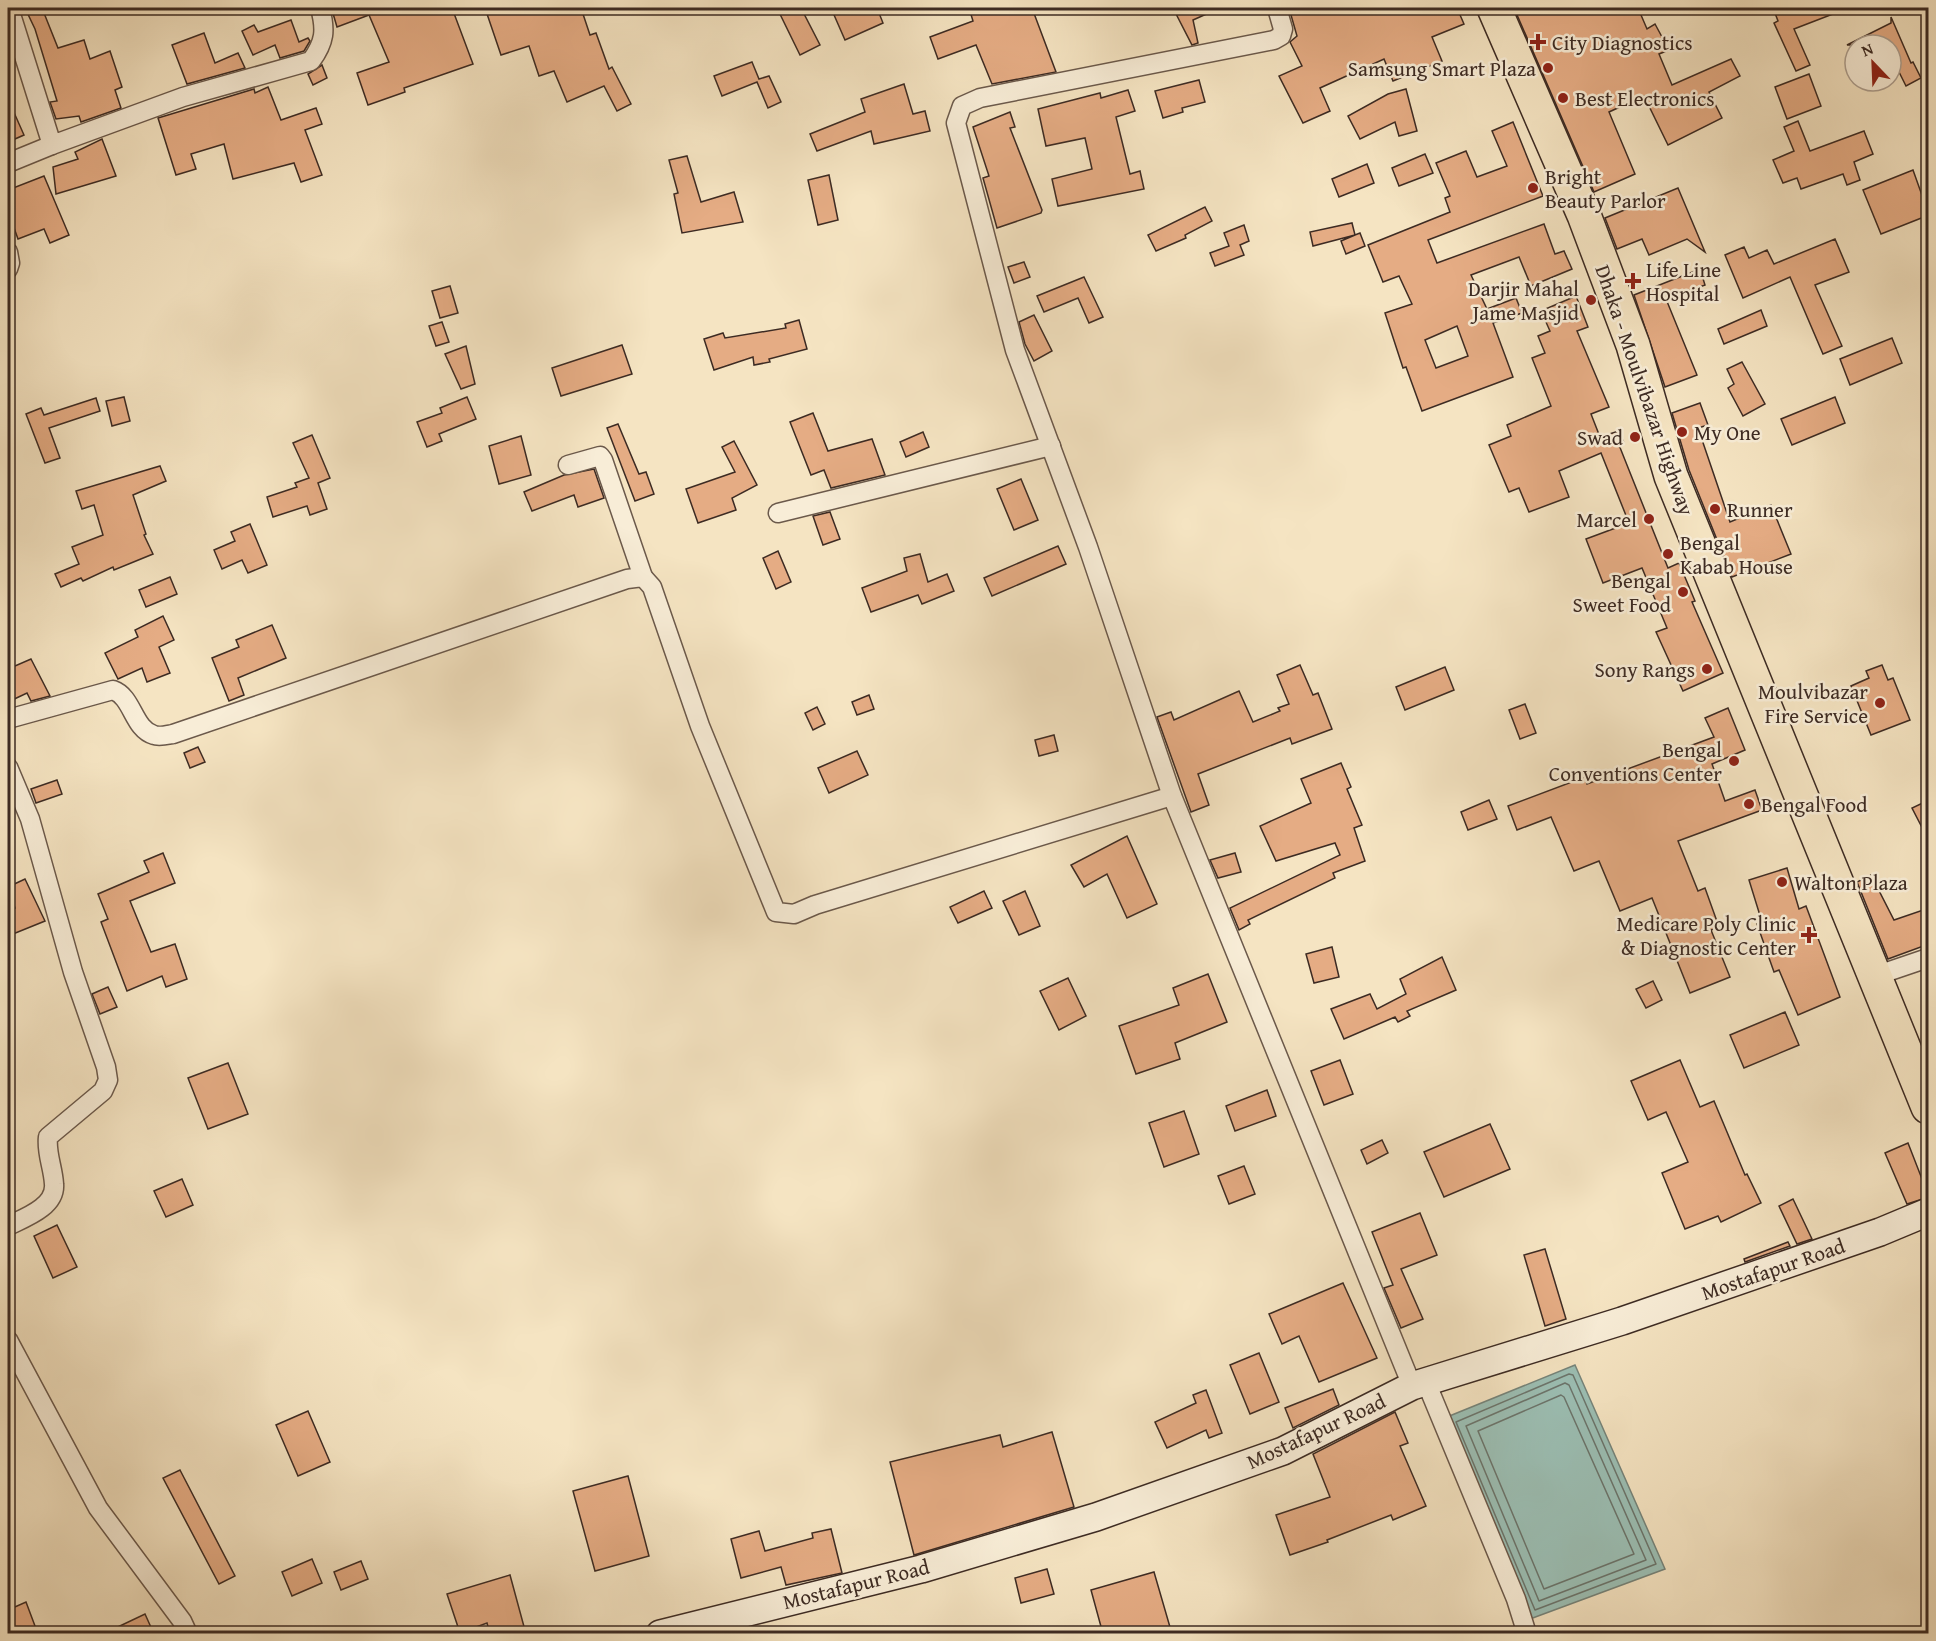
<svg xmlns="http://www.w3.org/2000/svg" width="1936" height="1641" viewBox="0 0 1936 1641" font-family="'Gentium Book Plus',serif">
	<style>
		.water { fill: #9cbfb4; stroke: #76847a; stroke-width: 1.5 }
		.lines { fill: none; stroke-linecap: round; stroke-linejoin: round }
		.shore { stroke: #6c756c; stroke-width: 1.5 }
		.building { fill: #e5ac84; stroke: #3d2b23; stroke-width: 1.5; fill-rule: evenodd }
		.street-casing { stroke: #6b594b; stroke-width: 21 }
		.secondary-casing { stroke: #3d2b23; stroke-width: 30 }
		.highway-casing { stroke: #3d2b23; stroke-width: 36 }
		.street { stroke: #f8edd7; stroke-width: 18 }
		.secondary { stroke: #f8edd7; stroke-width: 27 }
		.highway { stroke: #f5e4c2; stroke-width: 33 }
		.poi-dot { fill: #8f2418; stroke: #f8edd7; stroke-width: 2 }
		.labels { text-anchor: middle; dominant-baseline: central; stroke-width: 5; stroke-linejoin: round; paint-order: stroke }
		.poi-label { font-size: 21px; fill: #3d2b23; stroke: #f8edd7; text-anchor: start }
		.street-label { font-size: 21px; fill: #3d2b23; stroke: #f8edd7 }
	</style>
	<rect width="100%" height="100%" fill="#f5e4c2"/>
	<filter id="stains"><feTurbulence type="fractalNoise" baseFrequency=".00333" numOctaves="4"/><feColorMatrix values="0 0 0 0 .2 0 0 0 0 .09 0 0 0 0 .02 0 0 0 .5 -.17"/></filter>
	<radialGradient id="worn" r=".72"><stop offset=".6" stop-color="#630" stop-opacity="0"/><stop offset="1" stop-color="#630" stop-opacity=".3"/></radialGradient>
	<!-- water -->
	<polygon class="water" points="1575,1365 1665,1569 1530,1619 1447,1417"/>
	<g class="lines">
		<!-- shore -->
		<g class="shore">
			<polygon points="1569,1374 1573,1375 1656,1564 1535,1610 1456,1422"/>
			<polygon points="1565,1383 1569,1385 1646,1560 1539,1601 1466,1426"/>
			<polygon points="1561,1395 1564,1397 1634,1554 1544,1589 1478,1431"/>
		</g>
	</g>
	<!-- building -->
	<g class="building">
		<polygon points="25,8 42,8 58,48 84,40 90,59 110,51 122,87 115,90 121,108 81,122 79,116 56,119 50,102 57,101 35,29"/>
		<polygon points="340,8 452,8 473,64 404,88 405,92 368,105 357,73 389,62 369,15 337,27 332,10"/>
		<polygon points="485,8 581,8 590,35 596,33 609,69 612,67 631,104 617,111 604,86 567,102 554,71 539,76 529,46 501,55"/>
		<polygon points="777,8 801,8 820,45 800,55"/>
		<polygon points="831,8 877,8 883,23 845,40"/>
		<polygon points="969,8 1032,8 1056,72 992,84 976,45 938,59 930,37 973,21"/>
		<polygon points="1173,8 1220,8 1193,20 1198,43 1192,45"/>
		<polygon points="1289,8 1457,8 1464,24 1432,37 1442,61 1393,81 1384,59 1320,88 1330,111 1303,123 1279,76 1302,66 1290,42 1297,36"/>
		<polygon points="1514,8 1638,8 1647,29 1655,24 1669,50 1659,54 1672,85 1731,59 1740,76 1709,92 1722,118 1668,145 1644,96 1609,112 1635,174 1594,192"/>
		<polygon points="1773,8 1846,8 1846,9 1794,29 1810,65 1796,71 1774,23 1778,21"/>
		<polygon points="1891,17 1911,63 1913,62 1921,78 1906,86 1899,72 1891,76 1891,45 1847,45 1891,23"/>
		<polygon points="291,20 299,42 308,38 310,41 304,51 280,58 275,45 253,55 242,31 254,25 258,32"/>
		<polygon points="204,33 215,63 238,53 245,68 187,84 172,45"/>
		<polygon points="752,62 759,79 769,76 781,102 768,108 757,82 722,96 714,76"/>
		<polygon points="322,65 327,78 313,85 308,74"/>
		<polygon points="1809,74 1821,106 1787,119 1775,87"/>
		<polygon points="1199,80 1205,102 1182,108 1183,112 1163,118 1155,91"/>
		<polygon points="904,84 913,114 925,111 930,131 874,144 871,131 817,151 810,134 865,112 861,99"/>
		<polygon points="268,87 281,120 316,108 322,124 305,130 322,175 301,182 294,163 233,179 224,144 191,154 196,169 176,175 158,118 254,89 255,93"/>
		<polygon points="1406,89 1417,131 1399,136 1395,122 1360,139 1348,116 1388,94"/>
		<polygon points="1128,90 1135,111 1116,117 1130,174 1140,171 1144,189 1058,206 1052,179 1092,169 1085,138 1046,146 1038,109 1100,93 1101,98"/>
		<polygon points="8,99 24,135 8,142"/>
		<polygon points="1010,112 1015,127 1010,128 1042,210 1041,213 997,228 983,178 989,176 973,127"/>
		<polygon points="1798,121 1810,151 1864,131 1873,154 1854,162 1860,180 1847,185 1843,174 1801,189 1797,178 1783,183 1773,160 1794,151 1784,127"/>
		<path d="M1513,122L1543,196L1428,240L1437,263L1544,224L1555,254L1564,251L1572,269L1531,286L1519,257L1471,275L1487,309L1516,298L1522,313L1493,323L1513,377L1422,411L1406,367L1403,368L1385,313L1412,304L1399,276L1383,282L1368,245L1450,212L1445,198L1450,196L1436,163L1466,151L1477,177L1507,166L1492,131ZM1457,326L1468,356L1436,368L1425,340Z"/>
		<polygon points="102,139 116,176 56,194 53,167 78,159 75,152"/>
		<polygon points="1425,154 1433,173 1399,186 1392,168"/>
		<polygon points="687,156 701,202 734,192 743,222 682,233 674,194 678,193 669,160"/>
		<polygon points="1367,164 1374,183 1339,197 1332,179"/>
		<polygon points="1913,170 1929,215 1881,234 1863,190"/>
		<polygon points="829,175 838,220 818,225 808,180"/>
		<polygon points="44,176 69,235 50,243 44,229 18,239 8,211 8,190"/>
		<polygon points="1678,188 1705,252 1687,239 1649,255 1642,239 1617,249 1605,218"/>
		<polygon points="1205,207 1212,221 1185,235 1186,238 1156,251 1148,235"/>
		<polygon points="1352,223 1355,235 1360,233 1365,246 1346,254 1341,241 1355,235 1313,246 1310,232"/>
		<polygon points="1244,225 1249,241 1240,245 1244,255 1215,266 1210,253 1229,246 1224,233"/>
		<polygon points="1835,239 1849,272 1815,285 1842,346 1823,354 1790,277 1743,298 1725,255 1744,247 1749,258 1767,250 1774,264"/>
		<polygon points="1024,262 1030,277 1014,283 1008,267"/>
		<polygon points="1700,269 1705,285 1666,299 1697,375 1665,387 1634,295"/>
		<polygon points="1084,277 1103,317 1089,323 1078,298 1044,312 1037,296"/>
		<polygon points="450,286 458,313 440,318 432,291"/>
		<polygon points="1576,296 1588,327 1577,331 1609,407 1591,414 1600,437 1619,431 1624,443 1619,445 1668,568 1679,563 1695,601 1692,602 1723,673 1683,691 1656,632 1667,628 1642,568 1603,583 1586,539 1629,523 1601,453 1559,471 1569,497 1529,512 1519,488 1509,492 1489,445 1511,436 1507,425 1551,406 1532,358 1545,353 1538,336 1550,331 1541,311"/>
		<polygon points="1761,310 1767,326 1724,344 1718,329"/>
		<polygon points="1034,315 1052,351 1034,361 1025,344 1019,322"/>
		<polygon points="799,320 807,349 769,359 770,362 754,365 753,357 714,370 704,339 723,333 725,338 786,328 785,324"/>
		<polygon points="442,322 449,342 436,346 429,326"/>
		<polygon points="1892,338 1902,363 1850,385 1840,359"/>
		<polygon points="622,345 632,374 561,396 552,368"/>
		<polygon points="466,346 475,384 461,389 445,354"/>
		<polygon points="1742,362 1765,404 1743,416 1728,388 1734,384 1727,369"/>
		<polygon points="124,397 130,421 112,426 106,401"/>
		<polygon points="467,397 476,419 439,434 442,441 427,447 417,422 442,413 440,408"/>
		<polygon points="1835,397 1845,423 1792,445 1781,419"/>
		<polygon points="96,398 100,411 49,428 60,458 45,463 26,414 41,408 44,415"/>
		<polygon points="1700,403 1708,425 1698,428 1730,522 1771,505 1791,554 1732,577 1689,470 1672,413"/>
		<polygon points="813,413 828,451 872,439 885,475 831,488 824,470 811,475 790,422"/>
		<polygon points="618,424 639,474 646,472 654,494 635,501 607,428"/>
		<polygon points="923,432 929,447 906,457 900,442"/>
		<polygon points="312,435 330,478 318,483 327,509 310,515 307,506 273,517 267,497 297,487 295,483 309,478 293,443"/>
		<polygon points="521,436 531,475 499,484 489,446"/>
		<polygon points="734,441 757,485 732,498 736,510 698,523 686,489 735,472 722,447"/>
		<polygon points="160,466 166,481 133,495 146,534 144,535 153,554 114,570 113,567 83,581 81,578 61,587 55,574 79,564 72,547 103,535 94,505 82,509 76,491"/>
		<polygon points="594,469 604,498 578,507 574,495 532,511 524,492 564,475"/>
		<polygon points="1021,479 1038,520 1014,530 997,489"/>
		<polygon points="830,512 840,539 823,545 813,516"/>
		<polygon points="250,524 267,565 248,573 242,560 222,569 214,550 235,541 231,532"/>
		<polygon points="1058,546 1066,564 992,596 984,578"/>
		<polygon points="778,551 791,582 776,589 763,558"/>
		<polygon points="920,554 928,582 947,574 954,591 922,604 918,595 871,612 862,588 907,571 904,558"/>
		<polygon points="170,577 177,594 146,607 139,590"/>
		<polygon points="163,616 174,640 159,647 170,673 147,682 142,668 118,679 105,653 138,637 135,630"/>
		<polygon points="272,625 286,658 238,678 244,695 229,701 212,658 239,647 236,640"/>
		<polygon points="31,659 50,696 31,701 27,693 8,702 8,669"/>
		<polygon points="1300,665 1313,695 1318,693 1332,729 1292,744 1290,738 1198,774 1209,805 1191,812 1157,717 1171,712 1174,720 1239,691 1253,722 1280,711 1278,708 1289,704 1277,675"/>
		<polygon points="1882,665 1888,680 1893,678 1910,720 1871,735 1851,686 1869,678 1866,671"/>
		<polygon points="1445,667 1454,690 1405,710 1396,687"/>
		<polygon points="869,695 874,709 857,715 852,702"/>
		<polygon points="1525,704 1536,733 1520,739 1509,710"/>
		<polygon points="817,707 825,724 813,730 805,713"/>
		<polygon points="1728,708 1745,750 1712,764 1725,801 1755,790 1762,810 1678,841 1698,891 1705,888 1719,927 1711,930 1730,977 1690,993 1652,898 1620,911 1599,861 1574,871 1551,817 1517,830 1508,806 1585,777 1587,784 1714,737 1705,718"/>
		<polygon points="1054,735 1058,751 1039,756 1035,740"/>
		<polygon points="198,747 205,762 190,768 184,753"/>
		<polygon points="857,751 868,775 829,793 818,768"/>
		<polygon points="1341,763 1351,787 1347,789 1362,825 1354,828 1365,861 1333,873 1335,878 1248,920 1250,924 1239,930 1230,908 1340,855 1335,843 1276,861 1260,826 1311,803 1301,779"/>
		<polygon points="57,780 62,794 36,803 31,789"/>
		<polygon points="1489,800 1497,819 1468,830 1461,812"/>
		<polygon points="1929,800 1929,841 1912,808"/>
		<polygon points="1127,836 1157,904 1127,918 1107,874 1084,887 1071,865"/>
		<polygon points="163,853 175,883 130,901 151,952 175,944 187,979 166,987 162,976 127,991 101,922 108,919 98,894 149,872 144,861"/>
		<polygon points="1235,853 1241,872 1218,878 1210,860"/>
		<polygon points="1787,868 1799,909 1806,906 1840,997 1798,1015 1779,970 1774,972 1757,924 1762,922 1749,880"/>
		<polygon points="1871,875 1894,920 1929,908 1929,944 1888,959 1857,882"/>
		<polygon points="25,879 45,921 13,934 8,920 8,911 15,908 8,887"/>
		<polygon points="984,891 992,908 958,923 950,907"/>
		<polygon points="1025,891 1040,926 1019,935 1003,901"/>
		<polygon points="1332,947 1339,977 1314,983 1306,954"/>
		<polygon points="1442,957 1456,990 1407,1011 1410,1016 1398,1022 1395,1017 1344,1039 1331,1009 1370,994 1377,1009 1406,994 1400,979"/>
		<polygon points="1208,974 1227,1022 1175,1043 1180,1059 1136,1074 1119,1026 1179,1005 1173,988"/>
		<polygon points="1068,978 1086,1016 1059,1030 1040,991"/>
		<polygon points="1653,981 1662,1000 1646,1008 1636,989"/>
		<polygon points="108,987 117,1007 100,1014 92,994"/>
		<polygon points="1785,1012 1799,1045 1744,1068 1730,1035"/>
		<polygon points="1340,1060 1353,1094 1324,1105 1311,1071"/>
		<polygon points="1680,1060 1700,1107 1714,1101 1745,1175 1747,1174 1761,1203 1721,1222 1718,1216 1685,1229 1662,1173 1688,1162 1666,1112 1648,1120 1631,1081"/>
		<polygon points="228,1063 248,1114 208,1129 188,1078"/>
		<polygon points="1267,1090 1276,1116 1235,1131 1226,1106"/>
		<polygon points="1184,1111 1199,1154 1164,1167 1149,1123"/>
		<polygon points="1490,1124 1510,1169 1444,1197 1424,1152"/>
		<polygon points="1382,1140 1388,1153 1367,1164 1361,1150"/>
		<polygon points="1908,1143 1929,1197 1907,1204 1885,1153"/>
		<polygon points="1244,1166 1255,1194 1229,1204 1218,1176"/>
		<polygon points="182,1179 193,1205 166,1217 154,1191"/>
		<polygon points="1793,1199 1812,1239 1797,1244 1779,1206"/>
		<polygon points="1420,1213 1437,1255 1401,1269 1423,1319 1401,1328 1384,1288 1393,1285 1372,1232"/>
		<polygon points="57,1225 77,1267 53,1278 34,1236"/>
		<polygon points="1788,1242 1790,1246 1745,1262 1744,1259"/>
		<polygon points="1545,1249 1566,1319 1545,1326 1524,1255"/>
		<polygon points="1343,1283 1377,1358 1319,1382 1299,1336 1282,1344 1269,1314"/>
		<polygon points="1259,1353 1279,1402 1250,1414 1230,1365"/>
		<polygon points="1333,1389 1339,1405 1293,1428 1285,1408"/>
		<polygon points="1206,1390 1222,1433 1209,1438 1206,1430 1167,1448 1155,1422 1196,1403 1193,1395"/>
		<polygon points="308,1411 330,1462 298,1476 276,1425"/>
		<polygon points="1395,1412 1408,1443 1400,1446 1426,1506 1393,1520 1391,1515 1327,1540 1328,1542 1290,1555 1276,1515 1330,1497 1313,1454"/>
		<polygon points="1052,1432 1074,1507 914,1555 890,1462 1000,1435 1003,1447"/>
		<polygon points="180,1470 235,1576 219,1584 163,1478"/>
		<polygon points="628,1476 649,1556 595,1571 573,1491"/>
		<polygon points="831,1529 842,1573 786,1585 781,1567 741,1578 731,1539 759,1531 765,1551 813,1538 812,1533"/>
		<polygon points="312,1559 322,1583 292,1596 282,1572"/>
		<polygon points="361,1561 368,1579 341,1590 334,1572"/>
		<polygon points="1047,1569 1054,1594 1021,1603 1015,1578"/>
		<polygon points="1154,1572 1172,1634 1103,1634 1091,1590"/>
		<polygon points="510,1575 526,1634 490,1634 487,1623 460,1633 447,1594"/>
		<polygon points="26,1602 38,1634 8,1634 8,1610"/>
		<polygon points="145,1614 154,1634 103,1634"/>
	</g>
	<g class="lines">
		<defs>
			<g id="street">
				<path d="M9,8L52,145L183,97L311,61C325,42 326,30 320,8"/>
				<polyline points="1277,8 1283,29 1281,36 1274,40 980,98 962,106 956,123 1015,350 1088,547 1172,796 1412,1386"/>
				<polyline points="8,163 52,145"/>
				<polyline points="8,252 10,263 8,269"/>
				<polyline points="568,465 600,456 603,460 643,577"/>
				<polyline points="778,513 1051,446"/>
				<path d="M8,719L113,690C133,697 133,729 154,735C159,737 167,735 173,734L627,579L643,577L652,587L700,726L776,912L794,914L815,905L1172,796"/>
				<path d="M8,767L30,819L73,972L106,1067L108,1080L103,1091L48,1137C46,1153 53,1167 54,1184C56,1207 24,1218 8,1226"/>
				<polyline points="1875,976 1928,958"/>
				<polyline points="8,1340 98,1508 182,1621 188,1634"/>
				<polyline points="1426,1382 1516,1599 1527,1634"/>
			</g>
			<polyline id="secondary" points="660,1634 921,1569 1096,1517 1283,1451 1412,1386 1622,1321 1880,1232 1928,1212"/>
			<polyline id="highway" points="1494,8 1584,215 1633,345 1671,476 1928,1107"/>
		</defs>
		<!-- street casing -->
		<use href="#street" class="street-casing"/>
		<!-- secondary casing -->
		<use href="#secondary" class="secondary-casing"/>
		<!-- highway casing -->
		<use href="#highway" class="highway-casing"/>
		<!-- street -->
		<use href="#street" class="street"/>
		<!-- secondary -->
		<use href="#secondary" class="secondary"/>
		<!-- highway -->
		<use href="#highway" class="highway"/>
	</g>
	<!-- markers -->
	<g class="poi-dot">
		<path d="M1535 33h6v6h6v6h-6v6h-6v-6h-6v-6h6z"/>
		<circle cx="1548" cy="68" r="6"/>
		<circle cx="1563" cy="98" r="6"/>
		<circle cx="1533" cy="188" r="6"/>
		<path d="M1630 272h6v6h6v6h-6v6h-6v-6h-6v-6h6z"/>
		<circle cx="1591" cy="300" r="6"/>
		<circle cx="1682" cy="432" r="6"/>
		<circle cx="1635" cy="437" r="6"/>
		<circle cx="1715" cy="509" r="6"/>
		<circle cx="1649" cy="519" r="6"/>
		<circle cx="1668" cy="554" r="6"/>
		<circle cx="1683" cy="592" r="6"/>
		<circle cx="1707" cy="669" r="6"/>
		<circle cx="1880" cy="703" r="6"/>
		<circle cx="1734" cy="761" r="6"/>
		<circle cx="1749" cy="804" r="6"/>
		<circle cx="1782" cy="882" r="6"/>
		<path d="M1806 926h6v6h6v6h-6v6h-6v-6h-6v-6h6z"/>
	</g>
	<g class="labels">
		<!-- poi labels -->
		<g class="poi-label">
			<text x="1552" y="42">City Diagnostics</text>
			<text x="1536" y="68" text-anchor="end">Samsung Smart Plaza</text>
			<text x="1575" y="98">Best Electronics</text>
			<text x="1545" y="176">Bright<tspan x="1545" dy="24">Beauty Parlor</tspan></text>
			<text x="1646" y="269">Life Line<tspan x="1646" dy="24">Hospital</tspan></text>
			<text x="1579" y="288" text-anchor="end">Darjir Mahal<tspan x="1579" dy="24">Jame Masjid</tspan></text>
			<text x="1694" y="432">My One</text>
			<text x="1623" y="437" text-anchor="end">Swad</text>
			<text x="1727" y="509">Runner</text>
			<text x="1637" y="519" text-anchor="end">Marcel</text>
			<text x="1680" y="542">Bengal<tspan x="1680" dy="24">Kabab House</tspan></text>
			<text x="1671" y="580" text-anchor="end">Bengal<tspan x="1671" dy="24">Sweet Food</tspan></text>
			<text x="1695" y="669" text-anchor="end">Sony Rangs</text>
			<text x="1868" y="691" text-anchor="end">Moulvibazar<tspan x="1868" dy="24">Fire Service</tspan></text>
			<text x="1722" y="749" text-anchor="end">Bengal<tspan x="1722" dy="24">Conventions Center</tspan></text>
			<text x="1761" y="804">Bengal Food</text>
			<text x="1794" y="882">Walton Plaza</text>
			<text x="1796" y="923" text-anchor="end">Medicare Poly Clinic<tspan x="1796" dy="24">&amp; Diagnostic Center</tspan></text>
		</g>
		<!-- street labels -->
		<g class="street-label">
			<text transform="translate(1645 390) rotate(71)">Dhaka - Moulvibazar Highway</text>
			<text transform="translate(1773 1269) rotate(-19)">Mostafapur Road</text>
			<text transform="translate(1316 1431) rotate(-25)">Mostafapur Road</text>
			<text transform="translate(856 1584) rotate(-14)">Mostafapur Road</text>
		</g>
	</g>
	<!-- margin -->
	<rect width="1936" height="1641" fill="none" stroke="#f5e4c2" stroke-width="30"/>
	<rect x="9" y="9" width="1918" height="1623" fill="none" stroke="#3d2b23" stroke-width="3"/>
	<rect x="15" y="15" width="1906" height="1611" fill="none" stroke="#3d2b23" stroke-width="1.5"/>
	<!-- north arrow -->
	<g transform="translate(1873 63) rotate(337)"><circle r="28" fill="#f8edd7" stroke="#ad9f8f" stroke-width="1.5"/>
	<path d="M0-4.5L10 22L0 15L-10 22Z" fill="#8f2418"/>
	<text y="-9" font-size="16" font-weight="bold" text-anchor="middle" fill="#3d2b23">N</text>
	</g>
	<rect width="100%" height="100%" filter="url(#stains)"/>
	<rect width="100%" height="100%" fill="url(#worn)"/>
</svg>
